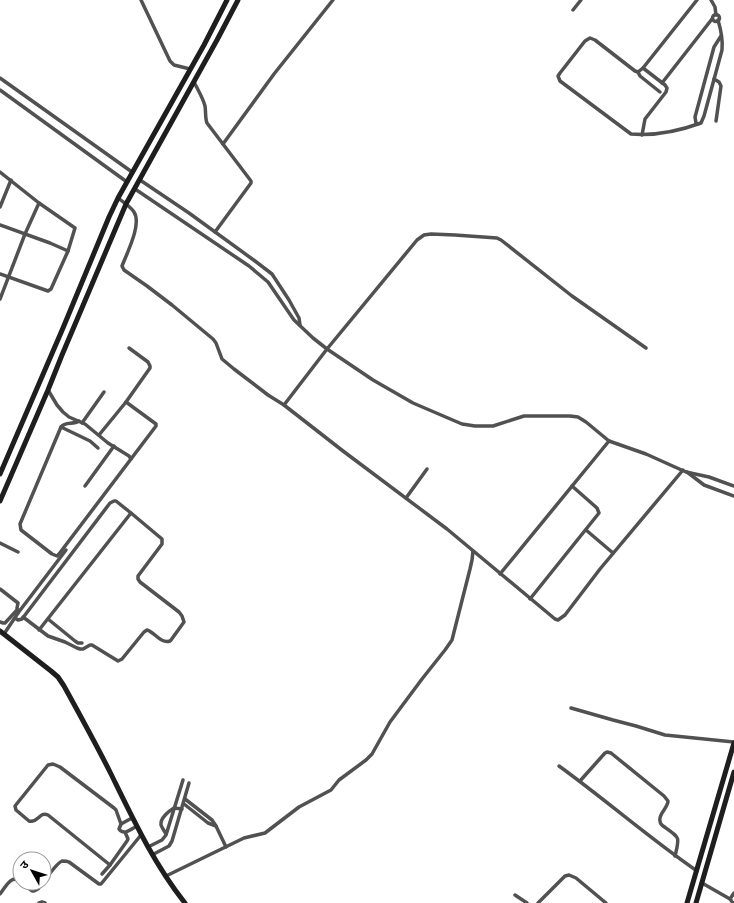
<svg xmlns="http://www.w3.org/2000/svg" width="734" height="903" viewBox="0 0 734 903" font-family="Ubuntu,'Noto Sans Devanagari',sans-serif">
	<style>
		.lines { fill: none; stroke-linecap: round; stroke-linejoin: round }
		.street { stroke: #515151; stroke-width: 3.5 }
		.secondary { stroke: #1e1e1e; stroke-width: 5 }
	</style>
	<rect width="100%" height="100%" fill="#fff"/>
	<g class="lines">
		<!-- street -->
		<g class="street">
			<polyline points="141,0 170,61 174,65 190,69"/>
			<polyline points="711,0 715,7 716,15"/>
			<polyline points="573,10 581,0"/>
			<circle cx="716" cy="18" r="3.5"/>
			<path d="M643,68L638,72L635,71L595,40L590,38L585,41L560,73L558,76L560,81L631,134C654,136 679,131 701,123L704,116L722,50C723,40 721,30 718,20"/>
			<polyline points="638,72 640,76 660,92"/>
			<polyline points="0,78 132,172"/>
			<polyline points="714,79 719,82 721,86 716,121"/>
			<path d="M194,82C198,90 203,98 205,106C206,112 205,118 207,123L251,181V183L215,232"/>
			<polyline points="662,83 712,19"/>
			<polyline points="0,90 127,182"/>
			<polyline points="698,124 696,123 695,117 714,47 721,36"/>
			<polyline points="642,135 645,119 666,92 667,88 665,85 643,68 697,0"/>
			<polyline points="223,144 274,74 333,0"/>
			<polyline points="0,172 39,203 75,228 68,251 51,289 48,291 0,274"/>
			<polyline points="140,180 189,213 255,261 272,274 289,300 299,318 300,325"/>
			<polyline points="135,189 249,266 268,282 294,320 313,338 327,349 373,380 413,403 462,424 475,426 493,426 524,416 570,416 578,417 586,422 609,441 646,454 686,472 709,477 734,486"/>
			<path d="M118,198C123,202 130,206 134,212C142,224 127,253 122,266L124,270L147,286L172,305L213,339L216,343L222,359L234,369L268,395L284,405L343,451L447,529L555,619L558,620L565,615L600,569L683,470"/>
			<polyline points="0,207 11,180"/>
			<polyline points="0,225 50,243 68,251"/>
			<polyline points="0,299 25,234 39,203"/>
			<polyline points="48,390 57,405 63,412 69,417 85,424 108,443 129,456 131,459"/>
			<polyline points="284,405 327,349 417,240 424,235 431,234 455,235 497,238 501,240 572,296 646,348"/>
			<path d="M79,421C73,425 65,421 61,427L20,524L21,530L52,554L57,556L59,554L156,426V424L126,402"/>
			<polyline points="82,423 104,392"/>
			<polyline points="61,427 90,441 98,448"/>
			<polyline points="99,435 126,402 150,368 150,366 148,362 129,348"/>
			<polyline points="687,472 704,485 734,496"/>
			<polyline points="85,486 114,446"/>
			<polyline points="406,498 427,469"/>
			<polyline points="586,530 613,553"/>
			<polyline points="0,543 18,552"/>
			<polyline points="500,574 609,441"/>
			<polyline points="0,589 18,603 17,608 18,613"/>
			<polyline points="530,599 599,513 597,508 572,486"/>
			<path d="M23,617L48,636L65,642L77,648L80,649H83L90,645H92L118,661L122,659L144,632L147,630C155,632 160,644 170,641L171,640L184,622L182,616L179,612L140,582L138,579V576L162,544V539L131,513L39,630"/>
			<polyline points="15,618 18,620 22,619 110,503 114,501 116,501 131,513"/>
			<polyline points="48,619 75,641 78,643 82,643"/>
			<polyline points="0,622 3,623 5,623 17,610"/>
			<polyline points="4,634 18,613 66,550"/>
			<polyline points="571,708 613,720 636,726 665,735 734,742"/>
			<path d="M559,766C606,800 649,838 697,871"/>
			<path d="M580,781L605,753L607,752L611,753L664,796L668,801C668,808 658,814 660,821C660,824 661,824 663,826C680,838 680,836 675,856"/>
			<polyline points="185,799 212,820 216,826 226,847"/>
			<polyline points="184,804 208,823 216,826"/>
			<polyline points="121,824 132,818"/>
			<path d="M125,832L128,839L127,841L110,865L48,815C39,811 39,823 29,821L16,810L15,806L48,765L53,764L60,767L114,808L116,810L121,824L119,829C124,836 131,829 137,826"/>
			<path d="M166,834C165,832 162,828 161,825C160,818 169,811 174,808L182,809"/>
			<polyline points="148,847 162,840 166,835 183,780"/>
			<polyline points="152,855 169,846 172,841 189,783"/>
			<polyline points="102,874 110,865"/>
			<polyline points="166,876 244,838 265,833 299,807 331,790 339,780 366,760 372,754 390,722 422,679 445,650 452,640 454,632 470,569 472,560 473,551"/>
			<path d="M44,881C48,876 57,863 62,861C65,861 67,861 69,862L99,884H101L141,835"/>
			<polyline points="22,883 32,891 34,891 38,889 42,883"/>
			<polyline points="702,883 730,899"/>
			<path d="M0,894C5,888 11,874 20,881"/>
			<polyline points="515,895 527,903"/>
			<polyline points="39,903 42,902 45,903"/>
			<polyline points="538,903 565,876 569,875 576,878 606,903"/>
			<polyline points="733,903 730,899 734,893"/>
		</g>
		<!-- secondary -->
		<g class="secondary">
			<polyline points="0,474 63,328 109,217 118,198 204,45 227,0"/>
			<polyline points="0,501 48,390 62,355 126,204 217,40 238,0"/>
			<path d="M0,631L51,671L58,677L64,686C80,715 96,744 111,774C133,819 154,864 185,903"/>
			<polyline points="687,903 734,743"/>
			<polyline points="696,903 734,772"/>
		</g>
	</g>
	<!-- north arrow -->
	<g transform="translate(32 871) rotate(309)"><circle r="19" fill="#ffffff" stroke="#999999"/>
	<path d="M0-3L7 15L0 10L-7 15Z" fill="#000000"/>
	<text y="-6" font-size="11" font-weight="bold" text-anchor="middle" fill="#000000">उ</text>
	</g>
</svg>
